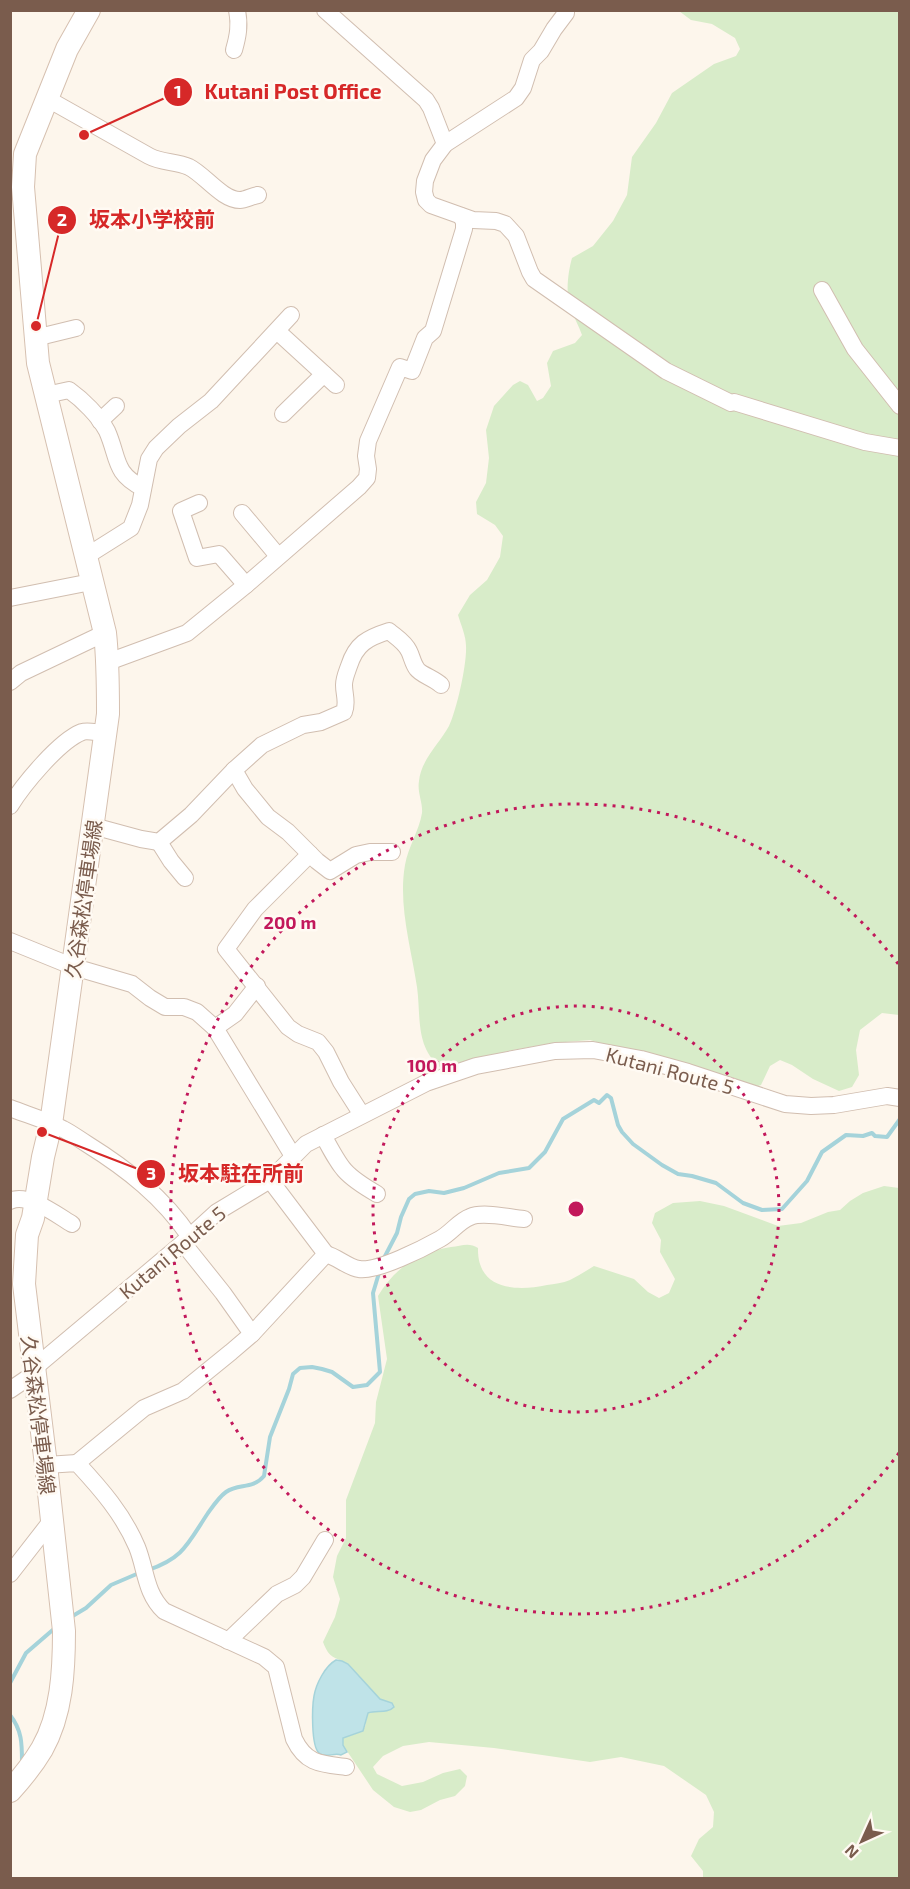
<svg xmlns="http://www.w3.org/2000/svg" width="910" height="1889" viewBox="0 0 910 1889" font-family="'Exo 2','Noto Sans JP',sans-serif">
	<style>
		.green { fill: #d8ecc9 }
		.water { fill: #bfe3e8; stroke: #a5d3da; stroke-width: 1.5 }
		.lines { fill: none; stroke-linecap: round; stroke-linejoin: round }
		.stream { stroke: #a5d3da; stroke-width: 4 }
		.street-casing { stroke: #d1beb0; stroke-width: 18 }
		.secondary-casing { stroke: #d6c0b0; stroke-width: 24 }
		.street { stroke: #fff; stroke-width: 16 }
		.secondary { stroke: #fff; stroke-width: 22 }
		.ring { fill: none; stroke: #c2185b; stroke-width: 3; stroke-dasharray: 3 6 }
		.labels { text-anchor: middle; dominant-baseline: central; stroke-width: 5; stroke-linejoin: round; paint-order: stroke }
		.street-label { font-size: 20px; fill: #7a5c4d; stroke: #fffaf3 }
		.centre { fill: #c2185b; stroke: #fffaf3; stroke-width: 3 }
		.ring-label { font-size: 18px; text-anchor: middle; font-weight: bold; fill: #c2185b; stroke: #fffaf3; stroke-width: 5; stroke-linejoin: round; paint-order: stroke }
		.leader { fill: none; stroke: #d62828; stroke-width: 2 }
		.callout-dot { fill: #d62828; stroke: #fffaf3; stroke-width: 2 }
		.mark-label { font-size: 18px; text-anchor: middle; font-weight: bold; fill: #fff }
		.callout-label { font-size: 21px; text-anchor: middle; font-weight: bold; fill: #d62828; stroke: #fffaf3; stroke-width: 5; stroke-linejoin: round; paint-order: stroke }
	</style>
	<rect width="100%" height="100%" fill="#fdf6ec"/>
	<!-- green -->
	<g class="green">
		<path d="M679,11H899V1015L882,1013L860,1030L856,1050L859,1075L852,1087L839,1091L813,1079L792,1065L780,1060L770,1066L761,1085L749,1089L590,1040L553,1043L513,1050L440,1067C415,1046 421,1016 417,987C411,947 398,905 405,865C408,847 419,831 422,813C423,803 417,792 419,781C421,760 439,744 449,726C457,709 467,664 466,646C466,636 461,625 458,615L470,595L487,580L500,557L503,536L495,525L477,514L476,502L486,483L489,458L486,430L494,406L513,385L520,381L528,385L537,401L543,398L551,386L547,363L553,351L575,343L582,335C579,326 574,318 571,309C565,295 568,272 572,258L593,246L613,221L627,195L632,157L656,123L672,93L714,64L736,56L740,49L735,38L712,24L691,20Z"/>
		<path d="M884,1186L899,1188V1878H703V1871L691,1856L699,1839L713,1827L714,1812L706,1795L664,1766L621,1757L590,1762L494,1748L429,1742L403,1746L383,1756L373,1767L377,1774L402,1786L423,1782L443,1773L460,1769L467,1776L465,1786L455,1796L440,1800L421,1810L410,1812L394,1807L373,1790L343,1745V1738L355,1734L365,1727L368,1712L376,1711L383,1712L385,1701L380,1699L348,1664C334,1656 330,1660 323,1642L335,1617L340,1599L333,1577L337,1556L346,1538V1500L375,1423L376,1402L387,1359L378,1296C395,1268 418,1252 451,1247C461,1246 469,1242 478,1248C477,1289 514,1292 547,1285C554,1284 563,1283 570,1280C578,1276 586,1271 594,1266L634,1279L648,1292L659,1298L669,1293L675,1279L660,1252L661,1240L652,1223L655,1213L673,1203L700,1201L724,1206L778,1226L801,1223L828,1212L840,1210L850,1201L863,1193Z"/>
	</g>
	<!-- water -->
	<path class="water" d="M336,1660L342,1661L348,1664L380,1699L392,1703L394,1707C387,1714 377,1710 368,1713L363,1731L343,1738V1745L347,1752L341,1755C334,1752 325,1759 319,1753C311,1746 312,1707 314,1696C316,1684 325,1666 336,1660Z"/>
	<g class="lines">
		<!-- stream -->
		<g class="stream">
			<polyline points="383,1260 397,1233 401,1217 409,1199 415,1194 429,1191 444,1193 464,1188 499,1173 529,1168 545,1152 563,1119 594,1100 599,1103 607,1095 611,1098 618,1125 622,1132 633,1144 662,1165 678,1174 692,1176 716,1183 743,1203 762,1210 782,1209 807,1181 822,1152 846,1135 863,1136 872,1133 875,1136 887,1137 900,1119"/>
			<path d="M148,1570C184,1558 188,1543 208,1513C213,1506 219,1497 226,1492C239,1483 252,1490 264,1476L270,1437L289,1389L293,1374L300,1368L312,1367L322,1369L332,1372L353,1387L367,1385L380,1372L373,1293L379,1273"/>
			<polyline points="71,1617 86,1608 111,1585 139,1573"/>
			<polyline points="10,1683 26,1653 55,1628"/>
			<path d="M10,1715C22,1730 22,1744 22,1762"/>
		</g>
		<defs>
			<g id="street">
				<polyline points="325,10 426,100 431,108 445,144"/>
				<polyline points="566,10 566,13 554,29 541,51 532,60 523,88 516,98 445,144 433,160 425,181 424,192 426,200 431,205 473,220 496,221 505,224 516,236 530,272 534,279 666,371 731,403 734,402 865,442 900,448"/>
				<path d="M234,50C238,36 240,25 237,10"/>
				<path d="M46,98L149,156C162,163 176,161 189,167C205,175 222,200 240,200C245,200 252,196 258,195"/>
				<polyline points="822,290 855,349 900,406"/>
				<polyline points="277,331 336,385"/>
				<polyline points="35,338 76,328"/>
				<path d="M46,395L69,390C83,400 99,416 107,431C119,458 113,473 143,488"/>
				<polyline points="283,414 324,374"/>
				<polyline points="100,421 116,406"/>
				<polyline points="199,503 181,511 197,558 219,554 246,585"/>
				<polyline points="242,513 278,556"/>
				<polyline points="85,557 131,528 140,505 149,459 156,448 179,426 211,401 291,315"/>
				<polyline points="10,598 91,582"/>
				<polyline points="108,662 187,633 246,585 359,487 367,478 368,469 366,456 368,441 400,367 412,371 425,338 433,331 464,229 464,222 461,216"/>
				<polyline points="10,682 21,673 105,633"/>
				<polyline points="234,770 245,789 268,817 288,832 317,861 330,871 356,855 370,852 392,852"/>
				<path d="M10,806C23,785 59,741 82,732C88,730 98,733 105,733"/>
				<path d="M93,826L141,839L159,842L191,815L234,770L262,745L303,725L321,722L344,712C348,702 344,695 344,685C344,678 347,672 349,666C356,644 367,638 389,631C396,637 405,642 409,651C412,657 413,664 417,669C420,674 435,679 441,685"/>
				<polyline points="159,842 171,861 185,878"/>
				<polyline points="310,854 255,909 226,949 288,1027 298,1034 318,1042 326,1052 341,1082 362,1115"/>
				<polyline points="10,941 74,967 132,984 150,998 165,1007 184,1007 197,1012 215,1028 293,1156"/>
				<polyline points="215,1028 235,1014 257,986"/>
				<path d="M10,1108C28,1115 46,1120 63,1129C71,1133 79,1139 87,1144C127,1169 163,1197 190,1237"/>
				<path d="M323,1135C341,1169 344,1175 377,1194"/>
				<path d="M10,1201C27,1192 57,1215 72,1224"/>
				<polyline points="183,1243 223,1293 252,1334"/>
				<path d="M326,1254C337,1257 349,1268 359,1269C377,1272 424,1248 440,1239C451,1233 459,1221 470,1217C483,1211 510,1218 524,1219"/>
				<polyline points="10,1390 32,1375 33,1369 183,1243 217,1212 270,1180 306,1144 426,1083 476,1066 555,1051 593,1050 641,1059 688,1072 785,1104 811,1106 834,1105 887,1096 900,1098"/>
				<polyline points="77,1463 144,1408 183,1391 231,1352 252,1334 326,1254 270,1180"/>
				<path d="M46,1465L77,1463C101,1489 123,1514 137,1547C146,1569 145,1593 164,1611L264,1657L276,1667L294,1739C306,1764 321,1764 346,1767"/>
				<polyline points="10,1574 52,1520"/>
				<polyline points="228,1641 277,1594 295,1585 303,1577 325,1540"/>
			</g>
			<path id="secondary" d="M10,1791C22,1778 33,1764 42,1749C62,1714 64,1670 64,1631L46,1465L24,1284L27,1235L33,1218L43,1157L51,1124L108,714C108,686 108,660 105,633L38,363L23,187L25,154L67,49L89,10"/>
		</defs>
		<!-- street casing -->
		<use href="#street" class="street-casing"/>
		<!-- secondary casing -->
		<use href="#secondary" class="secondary-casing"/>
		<!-- street -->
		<use href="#street" class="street"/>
		<!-- secondary -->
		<use href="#secondary" class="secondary"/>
	</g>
	<!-- distance rings -->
	<g class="ring">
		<circle cx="576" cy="1209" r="203"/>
		<path d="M899 1453A405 405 0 1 1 899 965"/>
	</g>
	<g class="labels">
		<!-- street labels -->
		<g class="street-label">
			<text transform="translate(83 899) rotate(-82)">久谷森松停車場線</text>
			<text transform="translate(670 1070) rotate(15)">Kutani Route 5</text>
			<text transform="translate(172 1252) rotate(-40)">Kutani Route 5</text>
			<text transform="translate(39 1415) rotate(83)">久谷森松停車場線</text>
		</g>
	</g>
	<circle cx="576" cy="1209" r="9" class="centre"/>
	<g class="ring-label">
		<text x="290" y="929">200 m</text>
		<text x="432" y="1072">100 m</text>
	</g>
	<!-- callouts -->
	<path class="leader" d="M84 135L178 92M36 326L62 220M42 1132L151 1174"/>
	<g class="callout-dot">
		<circle cx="84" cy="135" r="6"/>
		<circle cx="36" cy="326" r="6"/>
		<circle cx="42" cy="1132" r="6"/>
		<circle cx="178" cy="92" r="15"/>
		<circle cx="62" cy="220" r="15"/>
		<circle cx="151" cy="1174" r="15"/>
	</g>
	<g class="mark-label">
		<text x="178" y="98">1</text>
		<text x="62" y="226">2</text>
		<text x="151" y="1180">3</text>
	</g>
	<g class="callout-label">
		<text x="293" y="99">Kutani Post Office</text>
		<text x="152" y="227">坂本小学校前</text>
		<text x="241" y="1181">坂本駐在所前</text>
	</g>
	<!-- border -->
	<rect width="910" height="1889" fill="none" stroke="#7a5c4d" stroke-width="24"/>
	<!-- north arrow -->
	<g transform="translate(862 1841) rotate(225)" stroke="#fffaf3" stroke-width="4.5" paint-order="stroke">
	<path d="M0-4.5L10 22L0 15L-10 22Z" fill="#7a5c4d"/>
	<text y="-9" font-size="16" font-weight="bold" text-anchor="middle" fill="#7a5c4d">N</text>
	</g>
</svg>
